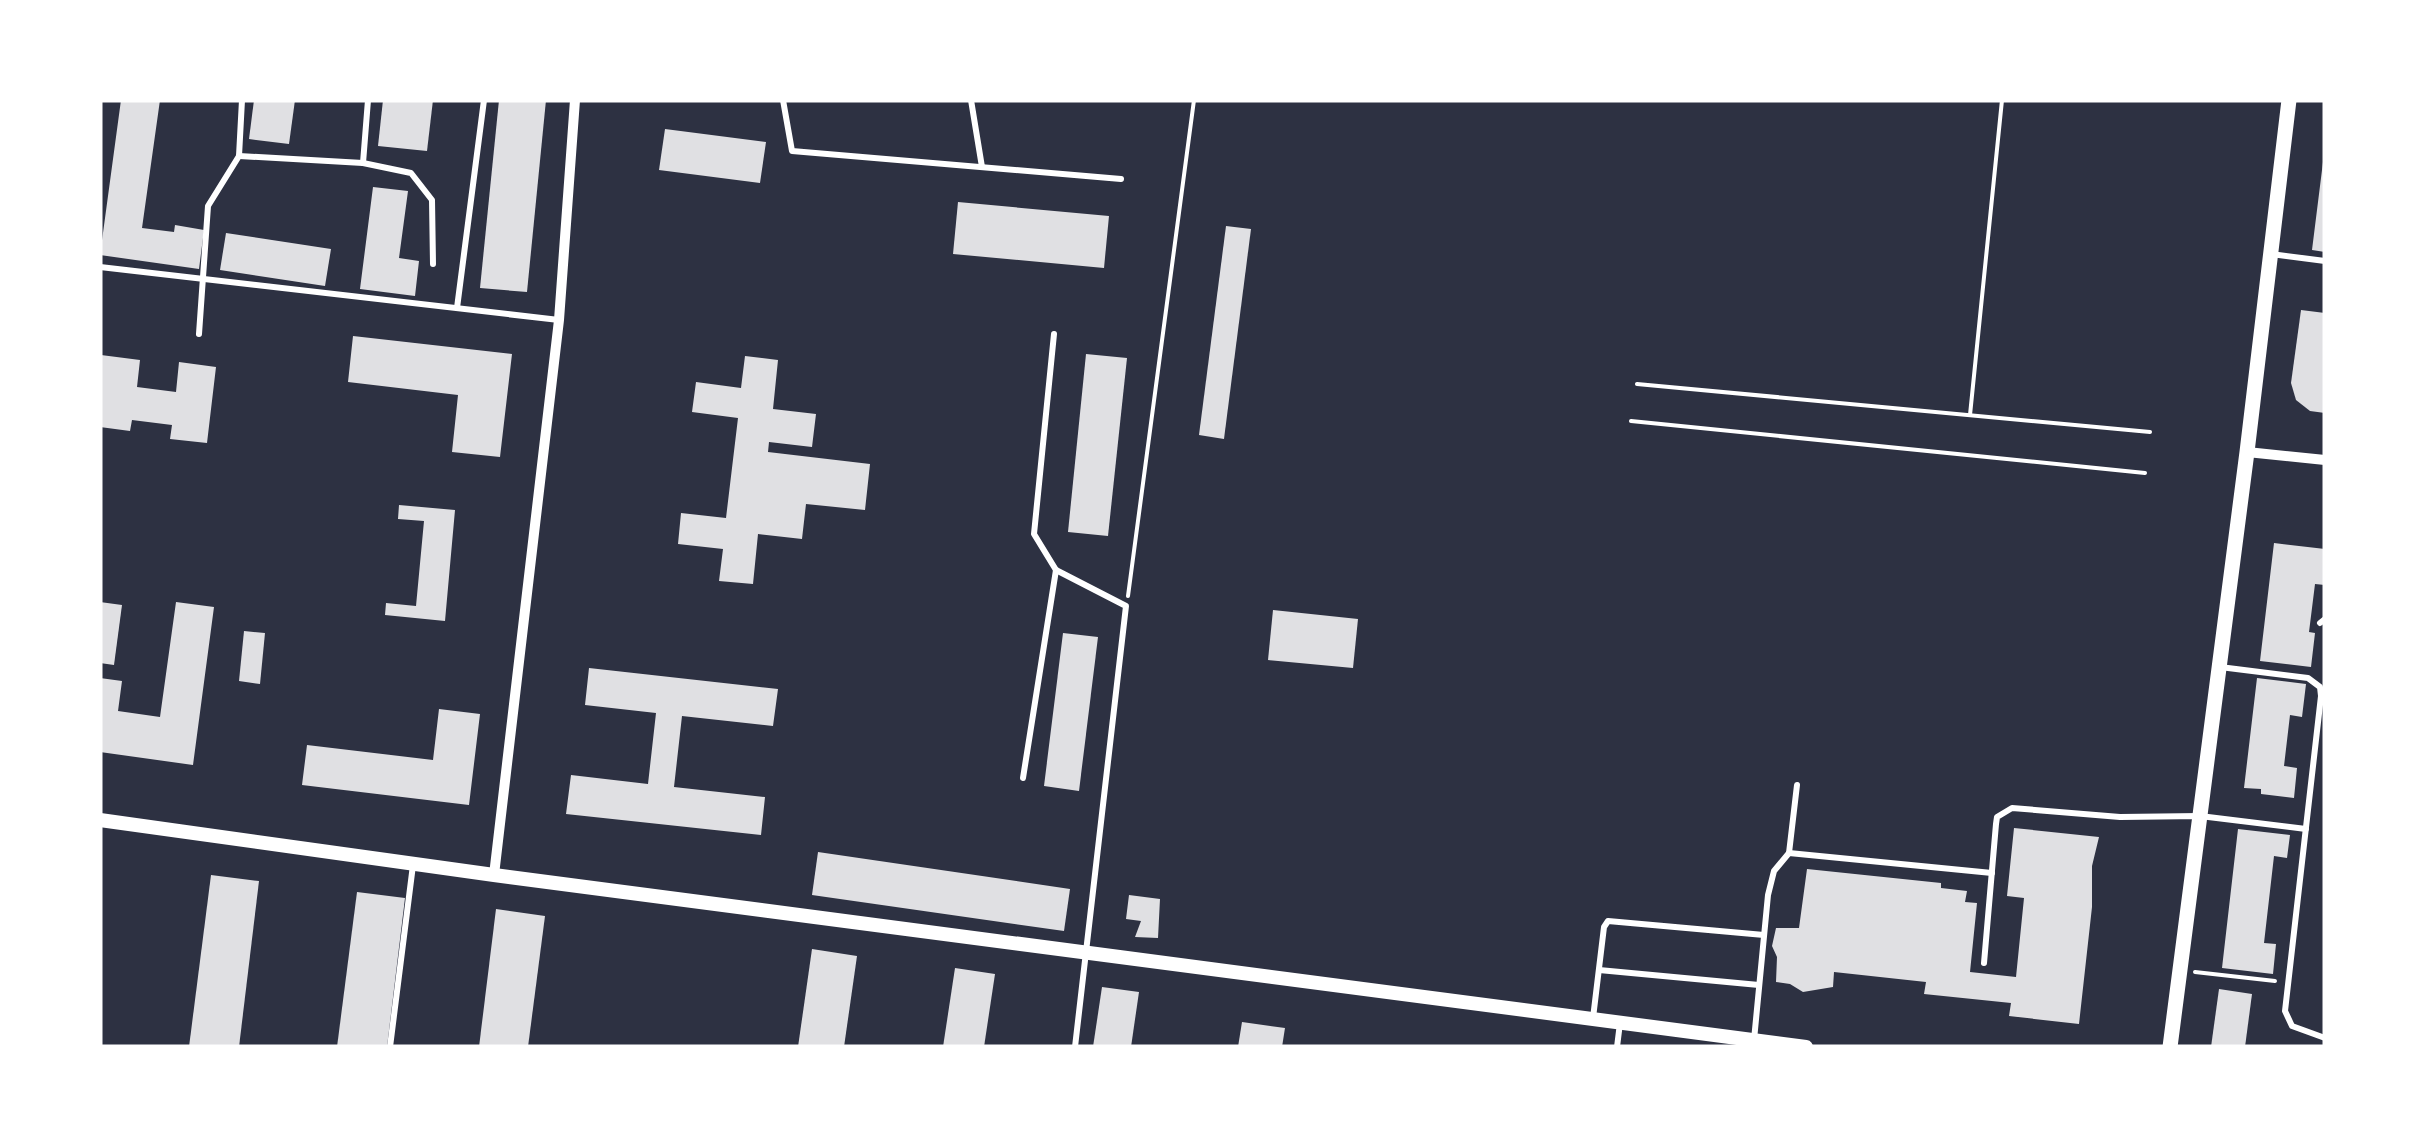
<svg xmlns="http://www.w3.org/2000/svg" width="2425" height="1147" viewBox="0 0 2425 1147" font-family="Lato,sans-serif">
	<style>
		.building { fill: #e0e0e3 }
		.lines { fill: none; stroke-linecap: round; stroke-linejoin: round }
		.path { stroke: #fff; stroke-width: 4 }
		.service { stroke: #fff; stroke-width: 6 }
		.minor { stroke: #fff; stroke-width: 10 }
		.tertiary { stroke: #fff; stroke-width: 14 }
		.secondary { stroke: #fff; stroke-width: 15 }
	</style>
	<rect width="100%" height="100%" fill="#2d3142"/>
	<!-- building -->
	<g class="building">
		<polygon points="121,100 160,100 142,228 174,232 175,225 204,230 199,269 100,255"/>
		<polygon points="254,100 295,100 289,144 249,139"/>
		<polygon points="383,100 433,100 427,151 378,146"/>
		<polygon points="499,100 546,100 527,292 480,288"/>
		<polygon points="665,129 766,142 760,183 659,170"/>
		<polygon points="2323,162 2325,162 2325,252 2312,250"/>
		<polygon points="373,187 408,191 399,258 419,261 415,296 360,289"/>
		<polygon points="958,202 1109,216 1104,268 953,254"/>
		<polygon points="1226,226 1251,229 1224,439 1199,435"/>
		<polygon points="226,233 331,249 325,286 220,270"/>
		<polygon points="2301,310 2325,313 2325,413 2310,411 2296,400 2291,383"/>
		<polygon points="353,336 512,354 500,457 452,452 458,395 348,382"/>
		<polygon points="1086,354 1127,358 1108,536 1068,532"/>
		<polygon points="101,355 140,360 137,387 176,392 179,362 216,367 207,443 170,439 172,425 132,420 130,431 100,427"/>
		<polygon points="745,356 778,360 773,409 816,414 812,447 769,442 768,452 870,464 865,510 806,504 802,539 758,534 753,584 719,581 723,549 678,544 681,513 726,518 738,418 692,412 696,382 741,388"/>
		<polygon points="399,505 455,510 445,621 385,615 386,603 416,606 424,521 398,519"/>
		<polygon points="2274,543 2325,549 2325,585 2315,584 2309,632 2315,633 2311,667 2260,661"/>
		<polygon points="100,602 122,605 114,665 100,663"/>
		<polygon points="176,602 214,607 193,765 100,752 100,678 122,681 118,711 160,717"/>
		<polygon points="1273,610 1358,619 1353,668 1268,660"/>
		<polygon points="244,631 265,633 260,684 239,681"/>
		<polygon points="1063,633 1098,637 1079,791 1044,786"/>
		<polygon points="589,668 778,689 773,726 682,716 674,787 765,797 761,835 566,814 571,775 648,784 656,713 585,705"/>
		<polygon points="2257,678 2306,684 2302,717 2290,715 2284,766 2297,768 2294,798 2261,794 2261,789 2244,788"/>
		<polygon points="439,709 480,714 469,805 302,785 307,745 433,760"/>
		<polygon points="2014,828 2099,837 2092,866 2092,907 2079,1024 2009,1016 2011,1003 1924,994 1926,982 1834,972 1833,987 1803,992 1790,984 1776,982 1777,957 1772,946 1776,928 1799,928 1807,869 1941,883 1941,888 1967,891 1965,902 1977,903 1970,972 2016,977 2024,898 2007,896"/>
		<polygon points="2238,829 2290,835 2287,858 2274,856 2264,943 2276,944 2273,974 2222,968"/>
		<polygon points="818,852 1070,889 1064,931 812,895"/>
		<polygon points="211,875 259,881 239,1047 189,1047"/>
		<polygon points="357,892 405,898 387,1047 337,1047"/>
		<polygon points="1129,895 1160,899 1158,938 1135,937 1141,921 1126,919"/>
		<polygon points="496,909 545,916 528,1047 479,1047"/>
		<polygon points="812,949 857,956 844,1047 798,1047"/>
		<polygon points="955,968 995,974 984,1047 943,1047"/>
		<polygon points="1102,987 1139,992 1131,1047 1093,1047"/>
		<polygon points="2219,989 2252,994 2245,1047 2211,1047"/>
		<polygon points="1242,1022 1285,1028 1282,1047 1238,1047"/>
	</g>
	<g class="lines">
		<!-- path -->
		<g class="path">
			<polyline points="1637,384 2150,432"/>
			<polyline points="1970,415 2002,100"/>
			<polyline points="1631,421 2145,473"/>
			<polyline points="1128,596 1194,100"/>
			<polyline points="2195,972 2275,981"/>
		</g>
		<!-- service -->
		<g class="service">
			<polyline points="783,100 792,151 1121,179"/>
			<polyline points="971,100 982,167"/>
			<polyline points="239,156 363,163 411,173 432,200 433,264"/>
			<polyline points="363,163 368,100"/>
			<polyline points="2271,254 2325,261"/>
			<polyline points="100,267 559,320"/>
			<polyline points="457,308 484,100"/>
			<polyline points="199,334 208,206 239,156 242,100"/>
			<polyline points="1054,334 1034,534 1056,570 1126,606 1075,1047"/>
			<polyline points="2320,623 2325,619"/>
			<polyline points="2220,667 2308,678 2320,687 2321,696 2285,1011 2292,1026 2325,1038"/>
			<polyline points="1023,778 1056,570"/>
			<polyline points="1789,853 1797,785"/>
			<polyline points="1984,963 1996,824 1997,817 2012,808 2120,817 2200,816 2306,829"/>
			<polyline points="1599,970 1759,985"/>
			<polyline points="1593,1018 1604,927 1608,921 1764,935"/>
			<polyline points="1754,1040 1768,895 1774,871 1789,853 1992,873"/>
			<polyline points="390,1047 413,865"/>
			<polyline points="1617,1047 1620,1023"/>
		</g>
		<!-- minor -->
		<g class="minor">
			<polyline points="2247,452 2325,460"/>
			<polyline points="494,875 559,320 575,100"/>
		</g>
		<!-- tertiary -->
		<polyline class="tertiary" points="100,820 494,875 1806,1047"/>
		<!-- secondary -->
		<polyline class="secondary" points="2170,1047 2247,452 2289,100"/>
	</g>
	<!-- border -->
	<rect width="2425" height="1147" fill="none" stroke="#ffffff" stroke-width="205"/>
</svg>
